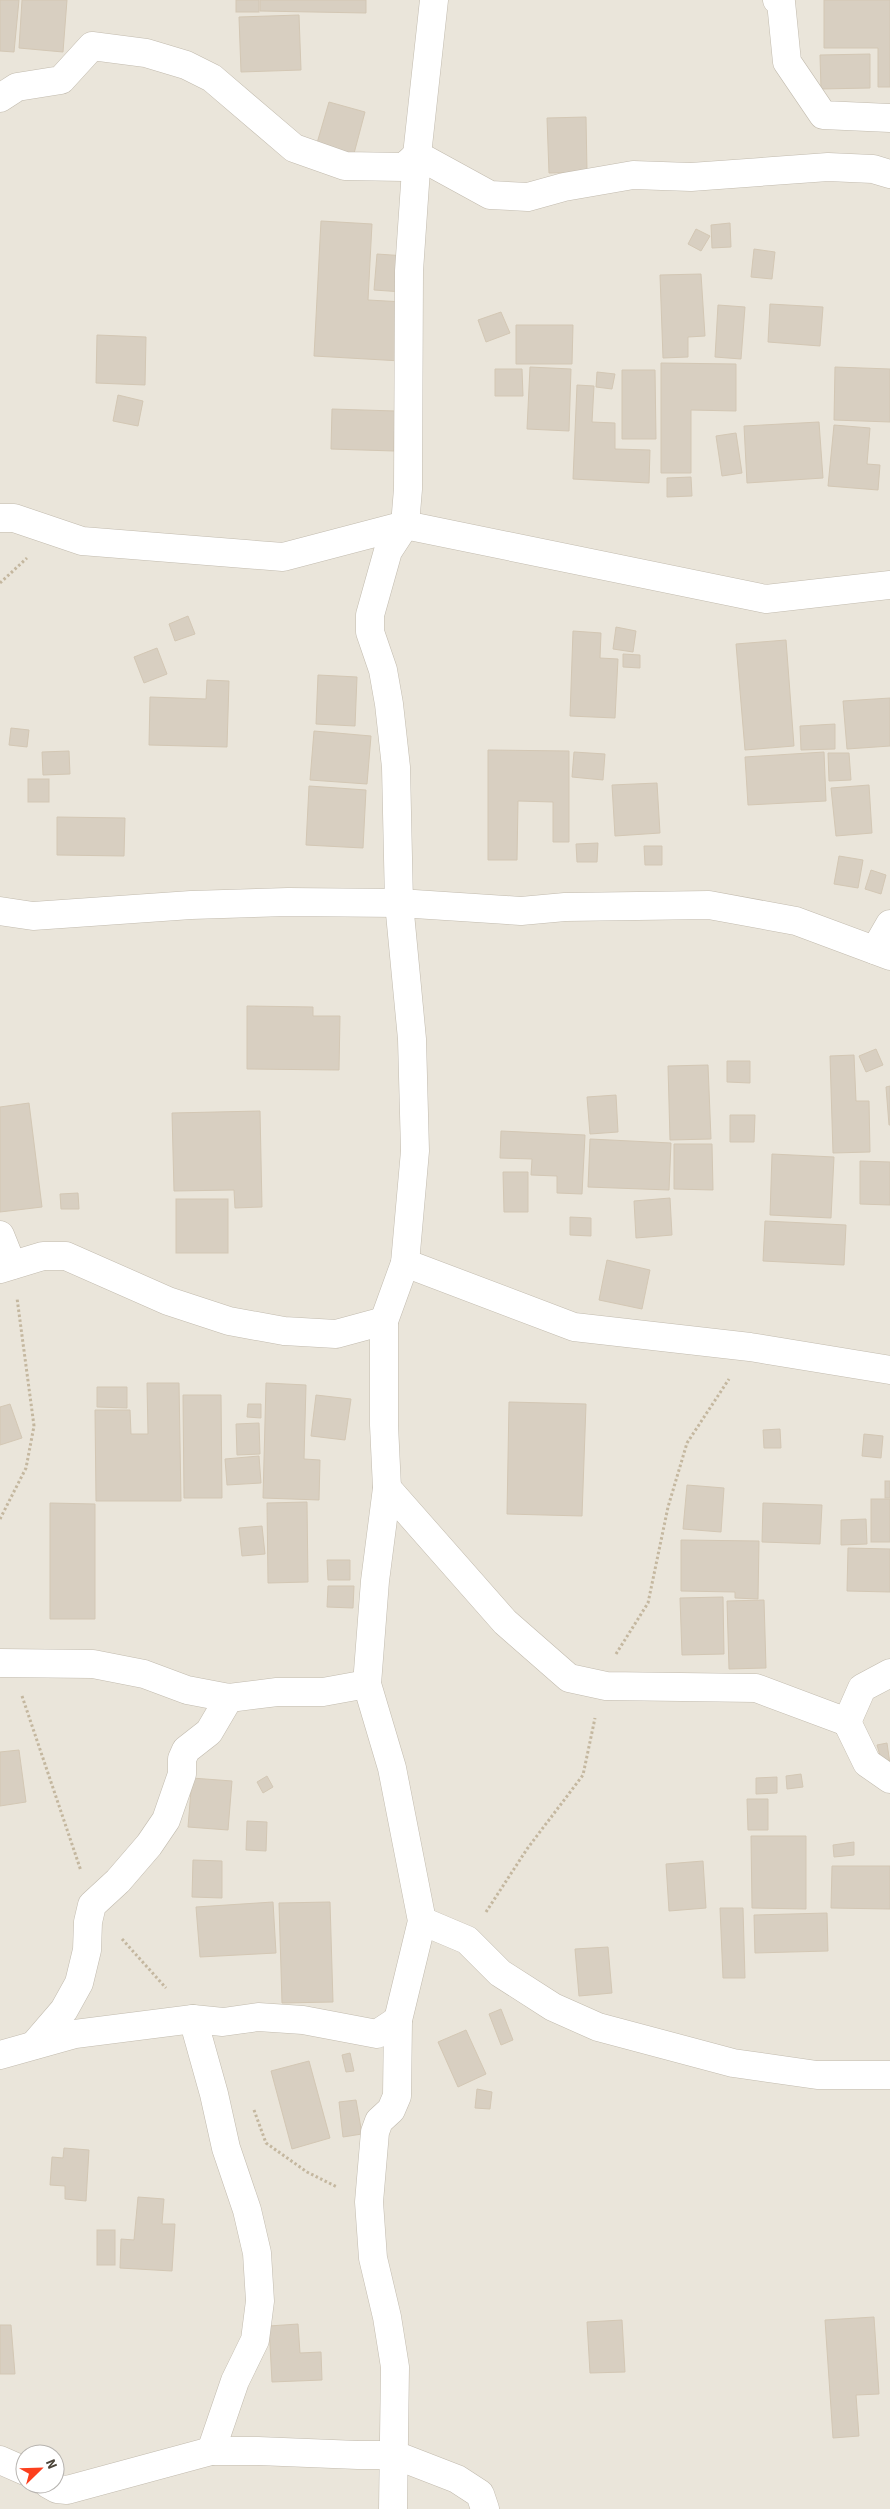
<svg xmlns="http://www.w3.org/2000/svg" width="890" height="2509" viewBox="0 0 890 2509" font-family="'Source Sans 3',sans-serif">
	<style>
		.residential { fill: #eae5da; fill-rule: evenodd }
		.building { fill: #d8cfc1; stroke: #d3c7b4 }
		.lines { fill: none; stroke-linecap: round; stroke-linejoin: round }
		.minor-casing { stroke: #c2bbae; stroke-width: 29 }
		.path { stroke: #c4b79f; stroke-width: 3; stroke-dasharray: 2.5 2.5; stroke-linecap: butt }
		.minor { stroke: #fff; stroke-width: 28 }
	</style>
	<rect width="100%" height="100%" fill="#f6f3ec"/>
	<!-- residential -->
	<path class="residential" d="M0,0H890V2509H0ZM25,2454H55V2484H25Z"/>
	<!-- building -->
	<g class="building">
		<polygon points="0,0 19,0 14,52 0,51"/>
		<polygon points="22,0 67,0 63,52 19,48"/>
		<rect x="236" y="0" width="23" height="12"/>
		<polygon points="260,0 366,0 366,13 260,11"/>
		<polygon points="824,0 890,0 890,87 878,87 878,48 824,48"/>
		<polygon points="299,15 301,70 241,72 239,17"/>
		<polygon points="870,54 870,88 821,89 820,55"/>
		<polygon points="329,102 365,112 352,161 315,150"/>
		<polygon points="586,117 587,172 549,173 547,118"/>
		<polygon points="321,221 372,224 368,300 404,302 401,361 314,356"/>
		<polygon points="730,223 731,247 712,248 711,225"/>
		<polygon points="696,229 710,236 701,251 688,244"/>
		<polygon points="754,249 775,252 772,279 751,277"/>
		<polygon points="377,254 406,256 403,292 374,290"/>
		<polygon points="701,274 705,336 688,337 688,357 663,358 660,275"/>
		<polygon points="770,304 823,307 820,346 768,342"/>
		<polygon points="718,305 745,307 741,359 715,357"/>
		<polygon points="501,312 510,333 486,342 478,320"/>
		<polygon points="516,325 573,325 572,364 516,364"/>
		<polygon points="97,335 146,337 145,385 96,383"/>
		<polygon points="661,363 736,364 736,411 691,410 691,473 661,473"/>
		<polygon points="530,367 571,369 569,431 527,429"/>
		<polygon points="835,367 890,369 890,422 834,420"/>
		<polygon points="495,369 522,369 523,396 495,396"/>
		<polygon points="622,370 655,370 656,439 622,439"/>
		<polygon points="597,372 615,374 612,389 596,387"/>
		<polygon points="577,385 594,386 592,422 615,423 615,449 650,450 649,483 573,479"/>
		<polygon points="118,395 143,401 138,426 113,421"/>
		<polygon points="332,409 395,411 394,451 331,449"/>
		<polygon points="819,422 823,478 747,483 744,426"/>
		<polygon points="834,425 870,428 867,464 880,465 878,490 828,486"/>
		<polygon points="736,433 742,473 722,476 716,436"/>
		<polygon points="691,477 692,496 667,497 667,478"/>
		<polygon points="188,616 195,634 175,641 169,624"/>
		<polygon points="616,627 636,631 633,652 613,649"/>
		<polygon points="573,631 601,633 600,658 618,659 615,718 570,716"/>
		<polygon points="786,640 794,746 745,750 736,644"/>
		<polygon points="157,648 167,674 144,683 134,657"/>
		<polygon points="623,654 640,655 640,668 623,667"/>
		<polygon points="318,675 357,677 355,726 316,724"/>
		<polygon points="207,680 229,681 227,747 149,745 150,697 206,699"/>
		<polygon points="890,698 890,746 847,749 843,701"/>
		<polygon points="835,724 835,749 801,750 800,726"/>
		<polygon points="11,728 29,730 27,747 9,745"/>
		<polygon points="314,731 371,736 367,784 310,780"/>
		<polygon points="488,750 569,751 569,842 553,842 553,802 518,801 517,860 488,860"/>
		<polygon points="69,751 70,774 43,775 42,752"/>
		<polygon points="574,752 605,754 603,780 572,777"/>
		<polygon points="824,752 826,801 748,805 745,757"/>
		<polygon points="828,753 849,753 851,780 829,781"/>
		<rect x="28" y="779" width="21" height="23"/>
		<polygon points="657,783 660,833 615,836 612,785"/>
		<polygon points="869,785 872,833 836,836 831,788"/>
		<polygon points="309,786 366,790 363,848 306,845"/>
		<polygon points="57,817 125,818 124,856 57,855"/>
		<polygon points="598,843 597,862 577,862 576,844"/>
		<polygon points="644,846 662,846 662,865 645,865"/>
		<polygon points="839,856 863,860 858,888 834,884"/>
		<polygon points="871,870 886,875 881,894 865,889"/>
		<polygon points="247,1006 313,1007 313,1016 340,1016 339,1070 247,1069"/>
		<polygon points="876,1049 883,1065 866,1072 859,1056"/>
		<polygon points="854,1055 856,1101 869,1101 870,1152 833,1153 830,1056"/>
		<polygon points="727,1061 750,1061 750,1083 727,1082"/>
		<polygon points="708,1065 711,1139 670,1140 668,1066"/>
		<polygon points="890,1086 890,1125 889,1125 886,1087"/>
		<polygon points="616,1095 618,1132 590,1134 587,1097"/>
		<polygon points="29,1103 42,1207 0,1212 0,1107"/>
		<polygon points="260,1111 262,1207 235,1208 234,1190 174,1191 172,1113"/>
		<polygon points="730,1115 755,1115 754,1142 730,1142"/>
		<polygon points="501,1131 585,1135 582,1194 557,1193 557,1176 531,1175 532,1159 500,1158"/>
		<polygon points="590,1139 671,1143 669,1190 588,1187"/>
		<polygon points="674,1144 712,1144 713,1190 674,1189"/>
		<polygon points="772,1154 834,1157 831,1218 770,1215"/>
		<polygon points="860,1161 890,1162 890,1205 860,1204"/>
		<polygon points="503,1172 528,1172 528,1212 504,1212"/>
		<polygon points="78,1193 79,1209 61,1209 60,1194"/>
		<polygon points="670,1198 672,1235 636,1238 634,1201"/>
		<rect x="176" y="1199" width="52" height="54"/>
		<polygon points="570,1217 591,1218 591,1236 570,1235"/>
		<polygon points="765,1221 846,1225 844,1265 763,1261"/>
		<polygon points="607,1260 650,1270 642,1309 599,1300"/>
		<polygon points="147,1383 179,1383 181,1501 96,1501 95,1410 130,1410 131,1434 148,1434"/>
		<polygon points="266,1383 306,1385 304,1459 320,1460 319,1500 263,1498"/>
		<polygon points="97,1387 127,1387 127,1408 97,1407"/>
		<polygon points="183,1395 221,1395 222,1498 184,1498"/>
		<polygon points="316,1395 351,1399 345,1440 311,1436"/>
		<polygon points="509,1402 586,1404 582,1516 507,1514"/>
		<polygon points="10,1404 22,1438 0,1445 0,1407"/>
		<polygon points="248,1404 261,1404 261,1418 247,1417"/>
		<polygon points="259,1423 260,1454 237,1455 236,1424"/>
		<polygon points="780,1429 781,1448 764,1448 763,1430"/>
		<polygon points="864,1434 883,1436 881,1458 862,1456"/>
		<polygon points="259,1456 261,1483 227,1485 225,1459"/>
		<rect x="885" y="1481" width="5" height="17"/>
		<polygon points="687,1485 724,1488 721,1532 683,1529"/>
		<rect x="871" y="1499" width="19" height="43"/>
		<polygon points="307,1502 308,1582 268,1583 267,1503"/>
		<polygon points="50,1503 95,1504 95,1619 50,1619"/>
		<polygon points="763,1503 822,1505 820,1544 762,1542"/>
		<polygon points="866,1519 867,1544 841,1545 841,1520"/>
		<polygon points="262,1526 265,1554 242,1556 239,1528"/>
		<polygon points="681,1540 759,1541 758,1599 735,1598 735,1592 681,1591"/>
		<polygon points="848,1548 890,1549 890,1592 847,1591"/>
		<polygon points="327,1560 350,1560 350,1580 328,1580"/>
		<polygon points="328,1586 354,1586 353,1608 327,1607"/>
		<polygon points="723,1597 724,1654 682,1655 680,1598"/>
		<polygon points="764,1600 766,1668 729,1669 727,1601"/>
		<polygon points="887,1743 890,1764 883,1766 877,1745"/>
		<polygon points="19,1750 26,1802 0,1806 0,1752"/>
		<polygon points="801,1774 803,1787 787,1789 786,1776"/>
		<polygon points="267,1776 273,1787 263,1793 257,1782"/>
		<polygon points="777,1777 777,1793 756,1794 756,1778"/>
		<polygon points="192,1778 232,1781 228,1830 188,1827"/>
		<polygon points="747,1799 768,1799 768,1830 748,1830"/>
		<polygon points="247,1821 267,1822 266,1851 246,1850"/>
		<polygon points="751,1836 806,1836 806,1909 752,1908"/>
		<polygon points="854,1842 854,1855 834,1857 833,1845"/>
		<polygon points="193,1860 222,1861 222,1898 192,1897"/>
		<polygon points="703,1861 706,1908 669,1911 666,1864"/>
		<polygon points="832,1866 890,1866 890,1909 831,1908"/>
		<polygon points="273,1902 276,1953 200,1957 196,1907"/>
		<polygon points="330,1902 333,2002 282,2003 279,1903"/>
		<polygon points="720,1908 743,1908 745,1978 723,1978"/>
		<polygon points="827,1913 828,1951 755,1953 754,1915"/>
		<polygon points="608,1947 612,1993 579,1996 575,1949"/>
		<polygon points="501,2009 513,2040 501,2045 489,2014"/>
		<polygon points="466,2030 486,2074 458,2087 438,2042"/>
		<polygon points="350,2053 354,2071 346,2072 342,2055"/>
		<polygon points="309,2061 330,2138 292,2149 271,2071"/>
		<polygon points="477,2089 492,2092 490,2109 475,2108"/>
		<polygon points="356,2100 362,2134 343,2137 339,2102"/>
		<polygon points="64,2148 89,2150 86,2201 65,2199 65,2186 50,2185 52,2157 63,2158"/>
		<polygon points="138,2197 164,2199 162,2224 175,2224 172,2271 120,2268 121,2239 134,2240"/>
		<rect x="97" y="2230" width="18" height="35"/>
		<polygon points="874,2317 879,2394 856,2395 859,2436 833,2438 825,2320"/>
		<polygon points="622,2320 625,2372 590,2373 587,2322"/>
		<polygon points="298,2324 300,2353 321,2352 322,2380 272,2382 269,2326"/>
		<polygon points="0,2325 11,2325 15,2374 0,2374"/>
	</g>
	<g class="lines">
		<defs>
			<g id="minor">
				<polyline points="777,0 781,2 787,62 823,115 890,118"/>
				<polyline points="0,98 17,87 61,80 92,46 146,53 186,65 212,78 294,148 345,166 404,167 417,155 490,195 528,197 564,187 633,175 691,177 828,167 873,169 890,174"/>
				<polyline points="0,518 14,518 82,541 283,557 405,525 766,599 890,585"/>
				<polyline points="0,911 33,916 191,905 288,902 399,903 521,911 565,907 709,905 796,921 890,956"/>
				<polyline points="875,950 890,924"/>
				<polyline points="0,1235 12,1265"/>
				<polyline points="405,1263 574,1327 750,1347 890,1370"/>
				<polyline points="0,1269 43,1256 66,1256 168,1301 229,1321 284,1331 336,1334 384,1321"/>
				<polyline points="387,1488 505,1622 569,1678 606,1686 756,1688 847,1722 862,1688 890,1673"/>
				<polyline points="0,1663 93,1664 144,1674 187,1690 229,1698 277,1692 323,1692 367,1684"/>
				<polyline points="847,1722 867,1763 890,1779"/>
				<polyline points="422,1921 467,1940 500,1973 553,2007 598,2027 733,2063 817,2075 890,2075"/>
				<polyline points="193,2019 214,2094 226,2148 247,2210 257,2253 260,2301 255,2340 235,2381 211,2451"/>
				<polyline points="34,2045 64,2010 79,1983 87,1950 88,1922 92,1905 118,1881 149,1845 166,1820 182,1774 182,1759 186,1750 209,1732 229,1698"/>
				<polyline points="0,2055 75,2034 193,2019 223,2022 258,2017 303,2020 377,2034 398,2020"/>
				<polyline points="0,2460 25,2471"/>
				<polyline points="48,2484 57,2489 67,2490 211,2451 258,2451 358,2455 395,2455 457,2479 480,2494 485,2509"/>
				<polyline points="393,2509 395,2367 387,2317 373,2258 369,2202 375,2132 379,2121 391,2110 397,2096 398,2020 422,1921 392,1768 367,1684 375,1581 387,1488 384,1425 384,1321 405,1263 415,1151 412,1039 399,903 396,767 389,704 383,670 370,632 370,615 388,551 405,525 408,489 409,271 417,155 434,0"/>
			</g>
		</defs>
		<!-- minor casing -->
		<use href="#minor" class="minor-casing"/>
		<!-- path -->
		<g class="path">
			<polyline points="0,583 27,558"/>
			<polyline points="0,1519 26,1468 34,1426 17,1298"/>
			<polyline points="616,1654 648,1603 668,1507 687,1443 729,1379"/>
			<polyline points="22,1696 81,1871"/>
			<polyline points="486,1912 527,1849 583,1775 595,1718"/>
			<polyline points="122,1939 166,1988"/>
			<polyline points="254,2110 266,2143 307,2172 337,2187"/>
		</g>
		<!-- minor -->
		<use href="#minor" class="minor"/>
	</g>
	<!-- north arrow -->
	<g transform="translate(40 2469) rotate(67)"><circle r="24" fill="#ffffff" stroke="#b7b4b0"/>
	<path d="M0-4L9 19L0 12L-9 19Z" fill="#fc3f1d"/>
	<text y="-8" font-size="14" font-weight="bold" text-anchor="middle" fill="#4b4439">N</text>
	</g>
</svg>
